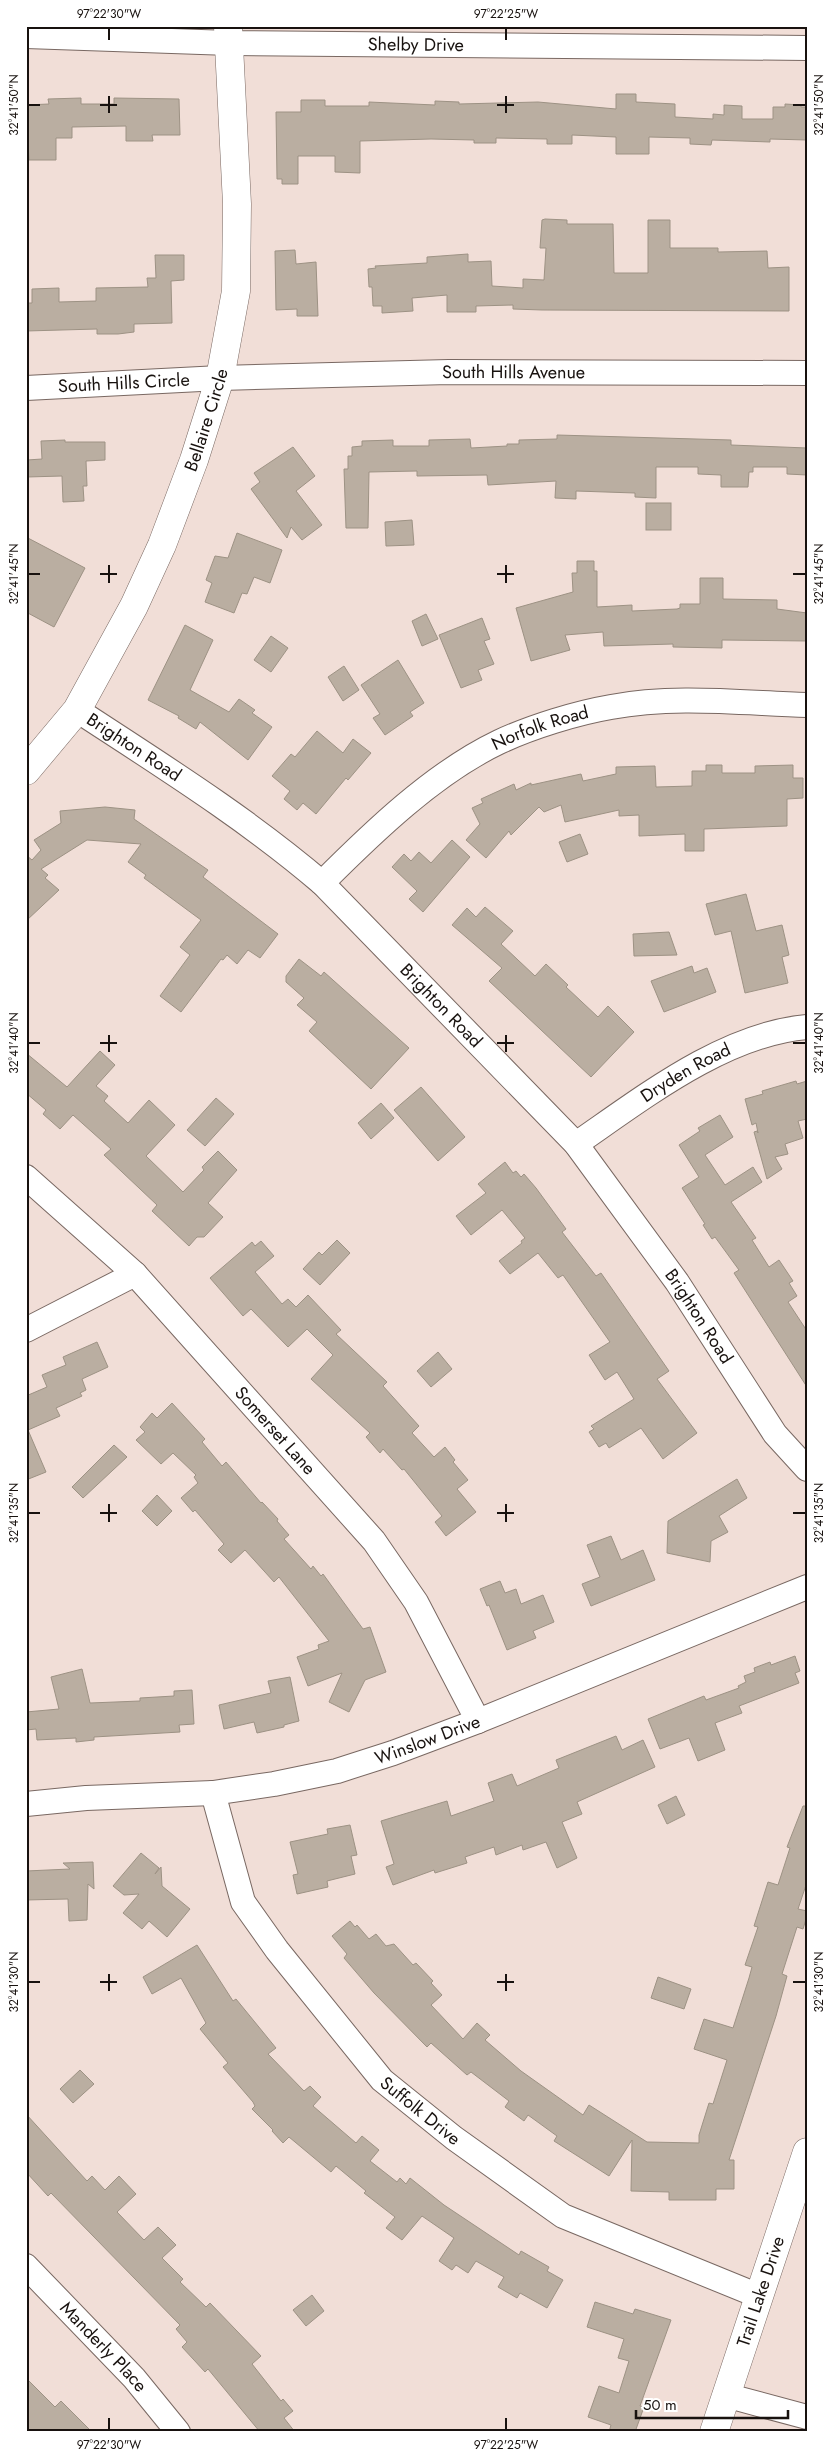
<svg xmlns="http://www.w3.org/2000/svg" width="833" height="2458" viewBox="0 0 833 2458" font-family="Jost,sans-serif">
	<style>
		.building { fill: #baaea1; stroke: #9d9284 }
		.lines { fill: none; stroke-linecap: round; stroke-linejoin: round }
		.street-casing { stroke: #796862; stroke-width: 26 }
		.secondary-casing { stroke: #796862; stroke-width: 29 }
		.street { stroke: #fff; stroke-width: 24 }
		.secondary { stroke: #fff; stroke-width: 28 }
		.ticks { fill: none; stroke: #18120f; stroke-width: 2 }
		.labels { text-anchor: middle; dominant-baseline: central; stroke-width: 4; stroke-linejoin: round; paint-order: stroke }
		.street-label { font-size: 18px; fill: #18120f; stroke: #fff }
		.neatline { fill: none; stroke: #18120f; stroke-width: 2 }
		.ticks-label { font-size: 12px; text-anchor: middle; fill: #18120f }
	</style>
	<rect width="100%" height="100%" fill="#f1ded7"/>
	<!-- building -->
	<g class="building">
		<polygon points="616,94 636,94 636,102 675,104 675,117 713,119 713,114 724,115 724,105 742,106 742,119 773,119 773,107 785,107 785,104 801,105 801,107 807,107 807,140 770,139 770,142 712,140 711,145 690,144 690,138 649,137 649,154 616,154 616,137 572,135 572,144 547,144 547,139 496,138 496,143 474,143 474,140 431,139 360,141 360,173 335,172 335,156 298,156 298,184 282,184 282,179 277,179 276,112 301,112 301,100 325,100 325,106 369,106 369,102 435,105 435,101 459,102 459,104 538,102 616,109"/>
		<polygon points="81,98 81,104 114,104 114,98 179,99 180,135 152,135 153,141 126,141 126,126 72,127 72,138 56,138 56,160 29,160 26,105 49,104 48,99"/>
		<polygon points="545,219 567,220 567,224 613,224 614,273 648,273 648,220 670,220 670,248 718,248 718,252 767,251 768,268 789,267 789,311 542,310 513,309 513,305 476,306 476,312 447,312 447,295 412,298 413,311 382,313 382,306 373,306 372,287 369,287 368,269 376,268 375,266 427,263 427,257 468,254 468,262 491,261 492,286 523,288 523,279 544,280 546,248 540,248 542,220"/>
		<polygon points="295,250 296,264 316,262 318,316 297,316 297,309 276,310 275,251"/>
		<polygon points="155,255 184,255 184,280 171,281 172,323 134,324 134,332 118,334 97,334 97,329 26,331 26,311 28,311 28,303 32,303 32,289 59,288 59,302 96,301 96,288 148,287 147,278 156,278"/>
		<polygon points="557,435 731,440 731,445 807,448 807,475 787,474 787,467 753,467 753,472 749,472 748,487 721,487 721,475 698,474 698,467 656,467 656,498 635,497 635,493 576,491 576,499 555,498 556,481 488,485 487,475 417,476 417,471 369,472 368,528 346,528 344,469 348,469 348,456 352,456 352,447 362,446 362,441 393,440 393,446 429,446 429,440 470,439 471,448 507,446 507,444 519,444 519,440 557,439"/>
		<polygon points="65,440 65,442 105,442 105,460 86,461 87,486 83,486 84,501 63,502 62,476 27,477 27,460 42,459 41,441"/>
		<polygon points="293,447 315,476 296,491 322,525 302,540 291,527 287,538 251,489 260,482 254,473"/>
		<rect x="646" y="503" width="25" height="27"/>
		<polygon points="412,520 414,545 386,546 385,522"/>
		<polygon points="237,533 282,550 270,583 254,577 247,594 242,593 234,613 205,602 212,583 206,580 215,556 228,558"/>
		<polygon points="26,537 85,568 54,627 26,612"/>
		<polygon points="577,561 594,561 594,571 597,571 597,607 632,605 632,611 677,609 680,608 680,604 700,604 700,578 723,578 723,599 777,600 777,609 807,613 807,641 722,640 722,648 673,647 673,644 604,646 603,632 565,635 570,650 531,661 516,608 573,592 572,573 577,573"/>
		<polygon points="426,614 438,639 422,646 412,621"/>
		<polygon points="482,618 490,639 484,641 494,664 478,670 482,680 461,688 439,635"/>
		<polygon points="185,625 213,640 190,690 229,712 239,699 255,710 252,713 272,727 248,760 200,722 196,729 178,718 179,716 148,700"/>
		<polygon points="271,636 288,648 271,672 254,660"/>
		<polygon points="398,660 424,703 410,712 413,716 385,735 373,718 380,714 361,685"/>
		<polygon points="344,666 359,690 343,701 328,677"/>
		<polygon points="317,731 343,753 353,739 371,753 348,780 346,778 316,814 303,803 297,810 284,799 290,791 272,776 291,754 295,757"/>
		<polygon points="706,765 722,765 722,773 755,773 755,766 793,765 793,778 803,778 803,798 787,799 787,826 704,829 704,851 685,851 685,834 639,836 639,815 619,816 619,810 565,822 561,805 544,812 539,807 511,835 509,831 486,858 466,840 480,824 472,808 483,803 481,799 514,784 516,790 531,783 531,785 581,774 583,781 616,774 616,767 655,766 656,787 692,786 692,771 706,771"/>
		<polygon points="105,807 135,810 134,819 208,870 203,877 278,934 260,958 248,950 237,964 227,955 223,960 221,959 181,1012 160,996 190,955 180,947 201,920 144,878 146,875 128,862 141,844 87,840 41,869 48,875 45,878 59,890 26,921 26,855 32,860 41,850 34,840 61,823 60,811"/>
		<polygon points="580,834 588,854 567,862 559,842"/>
		<polygon points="452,840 470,857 423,912 409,899 417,891 392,867 404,854 411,861 419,852 431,863"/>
		<polygon points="746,894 756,931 782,925 789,955 782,957 788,983 745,993 731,931 715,935 706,904"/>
		<polygon points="485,907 513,931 501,944 535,976 546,964 568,985 566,987 598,1017 608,1006 634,1032 591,1077 489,981 502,968 452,925 467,908 476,917"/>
		<polygon points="669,932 677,955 634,956 633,934"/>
		<polygon points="299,959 321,976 324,972 409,1048 371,1089 309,1031 317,1022 297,1005 304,998 286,982 286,976"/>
		<polygon points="692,966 694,973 707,968 716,992 664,1012 651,981"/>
		<polygon points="100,1051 115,1065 96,1086 108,1096 104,1101 128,1123 149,1100 175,1125 146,1156 183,1192 204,1170 202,1167 218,1151 237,1170 208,1203 223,1217 204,1237 197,1237 189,1246 152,1211 157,1205 104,1155 111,1149 73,1115 60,1129 43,1114 46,1110 26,1093 26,1053 67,1087"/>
		<polygon points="796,1081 797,1084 807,1081 807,1119 798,1121 803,1138 785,1144 788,1154 775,1157 782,1169 767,1179 754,1132 757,1131 758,1133 756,1123 752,1125 745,1099 763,1094 762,1091"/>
		<polygon points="421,1087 465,1137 438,1161 394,1110"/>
		<polygon points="216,1098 234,1114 205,1146 187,1130"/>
		<polygon points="381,1103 394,1118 371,1139 358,1123"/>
		<polygon points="720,1115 733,1137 705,1155 725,1185 753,1167 762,1182 731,1202 756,1238 752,1240 769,1267 779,1260 793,1281 789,1283 797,1296 788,1302 807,1331 807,1387 734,1273 739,1270 715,1237 712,1239 703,1225 705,1224 682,1188 699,1177 679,1145 700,1131 698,1128"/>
		<polygon points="505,1162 513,1173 516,1171 521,1177 524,1174 536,1188 566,1229 562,1232 596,1276 601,1273 669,1371 657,1379 697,1433 663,1459 641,1428 609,1448 606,1443 599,1447 589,1432 594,1429 591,1426 634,1399 617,1372 605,1380 589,1355 610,1342 563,1275 558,1278 538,1253 510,1274 499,1261 522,1243 521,1241 525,1238 502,1210 471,1235 456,1216 486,1193 478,1184"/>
		<polygon points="337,1240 350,1253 320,1285 303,1269 319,1252 322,1255"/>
		<polygon points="261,1241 274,1256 255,1272 282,1304 288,1299 296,1307 308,1295 341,1330 336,1334 387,1382 383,1386 419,1426 412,1433 434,1457 445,1447 455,1460 453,1462 468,1480 457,1489 476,1512 446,1536 435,1522 442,1516 404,1469 402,1470 383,1449 380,1453 366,1437 370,1433 311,1379 333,1355 307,1329 288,1347 251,1309 243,1316 210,1278 252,1242 255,1246"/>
		<polygon points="97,1342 108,1367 82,1379 86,1390 80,1393 82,1396 56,1408 60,1416 28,1430 46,1472 26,1480 26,1396 47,1387 42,1375 66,1365 63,1357"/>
		<polygon points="438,1352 452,1369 431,1387 417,1371"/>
		<polygon points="172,1403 205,1439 202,1442 222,1466 226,1462 261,1503 262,1502 278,1519 277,1521 289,1535 284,1539 311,1569 313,1566 321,1576 323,1574 363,1629 370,1627 386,1672 365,1680 349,1712 329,1702 342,1673 308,1686 297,1657 319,1649 318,1645 329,1641 279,1577 274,1582 245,1550 231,1563 218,1550 224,1544 195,1510 193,1512 181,1498 198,1483 194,1477 196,1475 173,1453 161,1464 136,1440 145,1432 140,1427 152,1413 157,1418"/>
		<polygon points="114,1445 127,1457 83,1498 72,1487"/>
		<polygon points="737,1479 747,1498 719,1516 728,1532 711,1541 710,1562 667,1553 668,1521"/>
		<polygon points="157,1495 172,1511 157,1526 142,1511"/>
		<polygon points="611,1536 621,1560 643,1550 655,1580 591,1606 582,1584 600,1577 587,1545"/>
		<polygon points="500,1581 505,1593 516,1589 521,1604 543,1595 554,1622 533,1631 536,1638 507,1650 489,1605 487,1606 480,1589"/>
		<polygon points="795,1656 800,1671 795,1673 799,1683 739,1706 742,1713 715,1723 725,1750 698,1761 689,1738 660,1749 648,1719 704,1696 706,1700 739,1688 738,1686 746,1682 744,1676 755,1672 754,1668 770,1662 771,1665"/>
		<polygon points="82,1669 90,1703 140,1701 140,1698 174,1696 174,1691 192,1690 194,1724 179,1725 180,1732 94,1737 94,1740 76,1742 76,1738 37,1740 36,1729 26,1730 26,1712 59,1709 51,1677"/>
		<polygon points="290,1677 299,1721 284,1725 284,1727 257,1733 254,1722 224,1729 219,1705 271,1693 268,1681"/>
		<polygon points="616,1736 622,1750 643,1740 655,1767 577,1802 582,1814 562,1822 577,1858 557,1868 546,1842 523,1850 522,1845 496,1855 494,1847 465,1857 467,1863 435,1873 434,1870 393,1885 386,1867 394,1864 381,1821 447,1801 451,1816 494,1801 488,1783 512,1774 517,1786 559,1768 556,1760"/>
		<polygon points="676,1796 685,1815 667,1824 658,1805"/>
		<polygon points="803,1806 807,1806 807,1882 798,1909 807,1911 807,1916 803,1929 797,1927 782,1974 787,1976 776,2016 729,2160 734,2160 734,2189 716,2189 716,2200 669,2200 669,2192 631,2191 632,2140 609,2176 554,2141 557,2136 528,2115 524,2121 505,2107 509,2101 471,2072 467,2075 431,2043 427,2047 374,1993 344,1958 347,1954 332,1936 350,1921 355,1927 357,1925 369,1939 376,1934 386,1946 394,1944 413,1965 416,1963 433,1981 431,1983 442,1995 431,2005 463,2039 477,2023 490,2035 485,2040 521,2071 583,2115 589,2105 647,2142 699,2143 699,2135 709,2103 713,2104 727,2060 694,2049 704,2019 733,2028 749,1978 752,1967 745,1965 758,1927 754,1926 768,1882 778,1885 790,1848 787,1847"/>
		<polygon points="350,1825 357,1855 351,1856 355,1874 327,1881 328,1887 297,1894 293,1875 298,1874 290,1842 328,1834 327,1829"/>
		<polygon points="141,1853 159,1868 155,1874 161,1867 162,1886 190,1909 167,1937 149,1921 142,1929 123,1913 139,1894 124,1895 113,1886"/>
		<polygon points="93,1862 94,1889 88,1884 87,1920 69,1921 68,1899 26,1900 26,1871 70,1869 63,1863"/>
		<polygon points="197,1945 233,2001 236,1999 276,2048 268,2054 304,2091 310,2086 321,2097 313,2106 356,2143 362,2136 379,2150 370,2161 397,2182 400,2178 406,2184 410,2178 444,2205 519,2255 521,2251 549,2267 547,2271 563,2280 547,2308 520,2293 517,2298 498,2287 504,2277 476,2261 468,2273 456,2265 452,2270 439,2261 454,2238 422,2216 402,2240 386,2228 395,2217 364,2193 366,2191 336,2166 331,2172 289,2137 283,2143 272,2131 273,2130 252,2109 255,2106 253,2102 223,2067 228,2063 200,2029 206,2023 181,1978 152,1994 143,1977"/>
		<polygon points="658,1977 691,1989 684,2009 651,1998"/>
		<polygon points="80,2070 94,2084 73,2103 60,2089"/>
		<polygon points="26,2114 87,2181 92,2176 105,2190 119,2176 136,2194 117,2212 144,2240 158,2227 176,2245 162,2258 183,2279 180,2282 206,2307 210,2303 261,2356 252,2364 281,2401 283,2399 293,2411 284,2418 295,2432 260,2432 208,2369 205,2372 182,2347 187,2342 176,2329 180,2325 51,2193 48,2196 26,2172"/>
		<polygon points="312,2295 324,2311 306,2326 293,2310"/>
		<polygon points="595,2302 633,2314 635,2309 671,2320 640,2406 644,2407 635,2432 609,2432 611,2425 588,2417 599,2386 619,2393 629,2361 618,2358 624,2339 587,2327"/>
		<polygon points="26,2378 55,2407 61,2401 92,2432 26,2432"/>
	</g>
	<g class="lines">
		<defs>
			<g id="street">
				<path id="s1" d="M26,36L230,43L807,48"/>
				<path id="s2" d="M26,388L220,378L449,372L807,373"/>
				<path id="s3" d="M77,710C161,765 246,818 322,883L576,1144L677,1282L775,1434L807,1469"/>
				<path id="s4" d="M322,883C373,832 434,773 499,742C531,727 576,713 611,707C674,695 742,703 807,705"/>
				<path id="s5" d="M576,1144C643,1098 724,1034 807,1027"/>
				<path id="s6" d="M26,1177L135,1274L374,1541L416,1602L478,1721"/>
				<polyline points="26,1330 135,1274"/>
				<path id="s7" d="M213,1793L243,1902L277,1950L382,2080L454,2138L563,2216L759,2296"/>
				<path id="s8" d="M26,1804L86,1798L213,1793L274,1784L337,1771L393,1753L478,1721L807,1587"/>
				<path id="s9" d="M26,2266L134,2378L178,2432"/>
				<polyline points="725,2395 807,2417"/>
			</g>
			<g id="secondary">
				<path id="s10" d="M26,771L77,710L134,606L162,545L194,460L220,378L236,291L237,204L228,26"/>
				<path id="s11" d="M714,2432L807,2152"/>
			</g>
		</defs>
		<!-- street casing -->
		<use href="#street" class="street-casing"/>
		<!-- secondary casing -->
		<use href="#secondary" class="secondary-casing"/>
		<!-- street -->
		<use href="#street" class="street"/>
		<!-- secondary -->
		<use href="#secondary" class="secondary"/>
	</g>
	<!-- ticks -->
	<path class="ticks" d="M109,28V40M506,28V40M109,96V113M506,96V113M28,105H40M100,105H117M497,105H514M793,105H806M109,565V583M506,565V583M28,574H40M100,574H117M497,574H514M793,574H806M109,1035V1052M506,1035V1052M28,1043H40M100,1043H117M497,1043H514M793,1043H806M109,1504V1522M506,1504V1522M28,1513H40M100,1513H117M497,1513H514M793,1513H806M109,1974V1991M506,1974V1991M28,1982H40M100,1982H117M497,1982H514M793,1982H806M109,2418V2430M506,2418V2430"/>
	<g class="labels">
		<!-- street labels -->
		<g class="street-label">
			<text stroke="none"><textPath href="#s1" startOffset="390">Shelby Drive</textPath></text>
			<text stroke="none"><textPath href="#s2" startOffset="488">South Hills Avenue</textPath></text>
			<text stroke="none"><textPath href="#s2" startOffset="98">South Hills Circle</textPath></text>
			<text stroke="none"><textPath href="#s10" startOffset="398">Bellaire Circle</textPath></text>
			<text stroke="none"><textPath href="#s4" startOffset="271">Norfolk Road</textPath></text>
			<text stroke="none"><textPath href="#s3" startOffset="68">Brighton Road</textPath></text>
			<text stroke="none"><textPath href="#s3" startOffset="471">Brighton Road</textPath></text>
			<text stroke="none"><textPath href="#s5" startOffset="131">Dryden Road</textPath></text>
			<text stroke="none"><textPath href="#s3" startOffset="876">Brighton Road</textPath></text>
			<text stroke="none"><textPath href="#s6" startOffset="356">Somerset Lane</textPath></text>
			<text stroke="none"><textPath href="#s8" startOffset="409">Winslow Drive</textPath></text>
			<text stroke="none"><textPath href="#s7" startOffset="388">Suffolk Drive</textPath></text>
			<text stroke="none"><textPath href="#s11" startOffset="148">Trail Lake Drive</textPath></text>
			<text stroke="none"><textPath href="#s9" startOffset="112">Manderly Place</textPath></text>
		</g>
	</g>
	<!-- border -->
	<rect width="833" height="2458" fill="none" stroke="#ffffff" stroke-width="55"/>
	<!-- scale -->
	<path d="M636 2410v8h152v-8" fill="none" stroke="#18120f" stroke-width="2.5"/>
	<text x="643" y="2410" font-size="15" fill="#18120f" stroke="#ffffff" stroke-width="4" paint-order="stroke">50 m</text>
	<rect x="28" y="28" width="778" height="2402" class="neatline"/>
	<g class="ticks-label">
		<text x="109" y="18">97°22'30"W</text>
		<text x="506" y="18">97°22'25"W</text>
		<text transform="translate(14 105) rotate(-90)" y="4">32°41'50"N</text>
		<text transform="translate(819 105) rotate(-90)" y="4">32°41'50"N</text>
		<text transform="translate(14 574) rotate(-90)" y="4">32°41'45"N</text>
		<text transform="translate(819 574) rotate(-90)" y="4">32°41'45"N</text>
		<text transform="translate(14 1043) rotate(-90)" y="4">32°41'40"N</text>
		<text transform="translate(819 1043) rotate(-90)" y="4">32°41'40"N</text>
		<text transform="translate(14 1513) rotate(-90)" y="4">32°41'35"N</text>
		<text transform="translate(819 1513) rotate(-90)" y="4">32°41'35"N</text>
		<text transform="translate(14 1982) rotate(-90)" y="4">32°41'30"N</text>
		<text transform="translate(819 1982) rotate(-90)" y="4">32°41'30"N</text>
		<text x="109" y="2449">97°22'30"W</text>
		<text x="506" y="2449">97°22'25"W</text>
	</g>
</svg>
